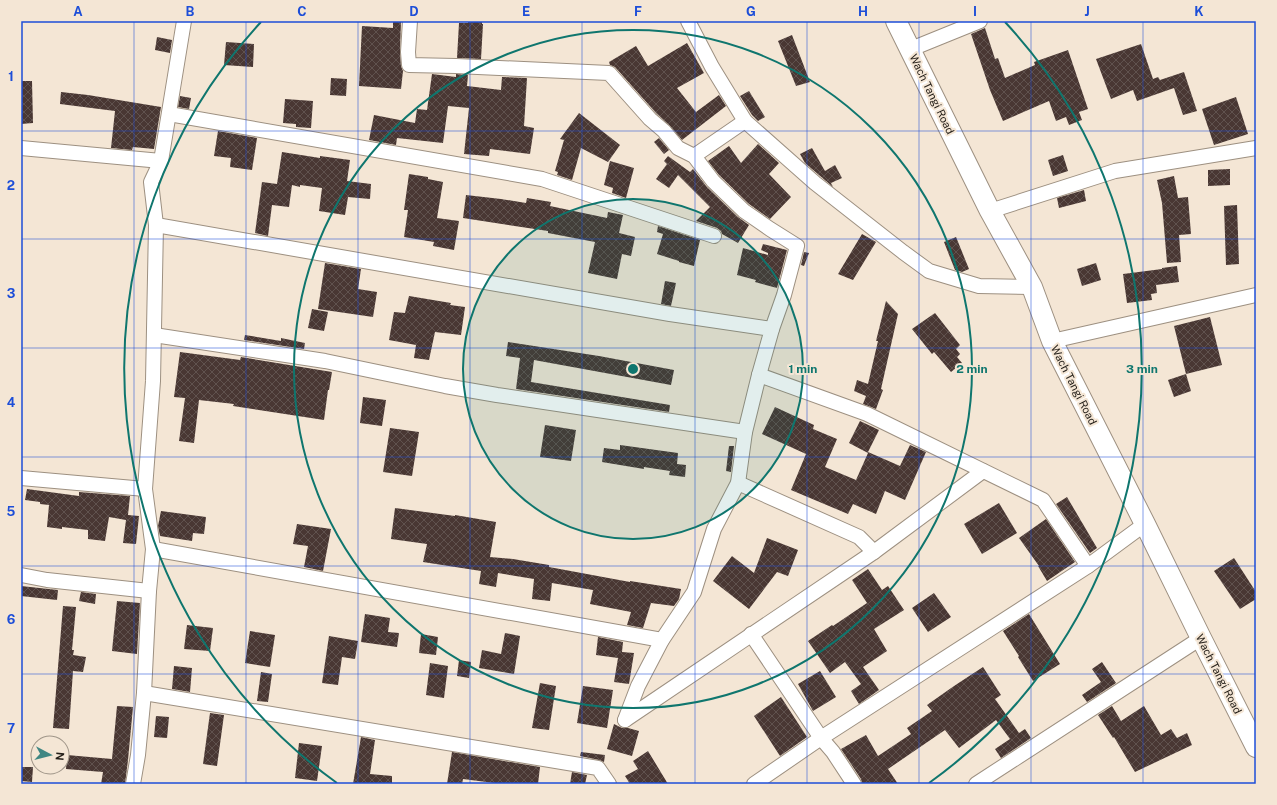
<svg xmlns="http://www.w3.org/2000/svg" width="1277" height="805" viewBox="0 0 1277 805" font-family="'Public Sans',sans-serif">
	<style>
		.building { fill: url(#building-cross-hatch) }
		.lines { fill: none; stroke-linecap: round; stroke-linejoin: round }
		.minor-casing { stroke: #9d9081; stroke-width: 16 }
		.secondary-casing { stroke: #9d9081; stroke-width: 22 }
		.minor { stroke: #fff; stroke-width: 14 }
		.secondary { stroke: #fff; stroke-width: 20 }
		.grid { fill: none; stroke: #1d4ed8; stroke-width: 1; stroke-opacity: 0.55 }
		.ring { fill: none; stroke: #0f766e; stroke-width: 2 }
		.labels { text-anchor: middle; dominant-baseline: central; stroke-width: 4; stroke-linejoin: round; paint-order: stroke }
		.street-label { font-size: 11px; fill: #231e18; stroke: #f4e6d5 }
		.centre { fill: #0f766e; stroke: #f4e6d5; stroke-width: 2 }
		.ring-label { font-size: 12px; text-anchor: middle; font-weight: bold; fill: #0f766e; stroke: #f4e6d5; stroke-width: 4; stroke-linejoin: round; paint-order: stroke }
		.neatline { fill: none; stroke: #1d4ed8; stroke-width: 1.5 }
		.grid-label { font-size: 13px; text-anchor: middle; font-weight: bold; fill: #1d4ed8 }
	</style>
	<defs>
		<pattern id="building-cross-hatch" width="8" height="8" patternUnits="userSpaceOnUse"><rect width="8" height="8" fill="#493733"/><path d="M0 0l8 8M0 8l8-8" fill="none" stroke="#60524e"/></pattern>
	</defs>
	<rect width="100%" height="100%" fill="#f4e6d5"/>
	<!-- building -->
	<g class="building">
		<polygon points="393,21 401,21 400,52 401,66 403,71 401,89 359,86 362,26 393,28"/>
		<polygon points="468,21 482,21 482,24 483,24 481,59 457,58 459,23 468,23"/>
		<polygon points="985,28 995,59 998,58 1005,78 1035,65 1034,62 1068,50 1088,109 1079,112 1082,120 1069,125 1066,117 1056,121 1049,101 1003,121 990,90 971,34"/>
		<polygon points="792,35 810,82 796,86 778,41"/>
		<polygon points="157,37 172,40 170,53 155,50"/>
		<polygon points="226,42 254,44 253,67 224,65"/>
		<polygon points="687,43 704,73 677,88 696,112 719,95 726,106 682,140 670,126 656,113 615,67 610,65 609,62 636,46 648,66"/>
		<polygon points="1141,44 1153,79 1158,77 1160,80 1184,72 1197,111 1183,115 1174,88 1137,101 1133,90 1111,99 1096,59"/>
		<polygon points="432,74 456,77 456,74 468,75 467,86 501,90 502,77 527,78 524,126 534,128 530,154 490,149 489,156 464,154 469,108 448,106 443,143 397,138 396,145 369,140 374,115 415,123 417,109 427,110"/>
		<polygon points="331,78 347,79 346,96 330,95"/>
		<polygon points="21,81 32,81 33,123 21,124"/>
		<polygon points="749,91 765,117 758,121 752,115 740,96"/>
		<polygon points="61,92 88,95 161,107 154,149 133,147 132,150 111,148 115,111 60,104"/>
		<polygon points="180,96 191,98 189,109 178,107"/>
		<polygon points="1236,97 1248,134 1214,145 1202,109"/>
		<polygon points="285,99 313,101 311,128 296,127 296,124 283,123"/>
		<polygon points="579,113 620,145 608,162 581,148 572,180 557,175 558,172 555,171 564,140 560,139"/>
		<polygon points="218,131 257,138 252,170 230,167 231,158 214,156"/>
		<polygon points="659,138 669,150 664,154 654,142"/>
		<polygon points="758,144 779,163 769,174 791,197 770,219 749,204 719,175 708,161 729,146 741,163"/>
		<polygon points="812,148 825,171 835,165 842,178 831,183 833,187 805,163 800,154"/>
		<polygon points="282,152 320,158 320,156 350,160 347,181 371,184 370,199 348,197 345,215 319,211 322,188 300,185 300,187 292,185 289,207 272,205 268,236 255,233 262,182 277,184"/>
		<polygon points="1063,155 1068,171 1053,176 1048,160"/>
		<polygon points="668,156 690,172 693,169 707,187 738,217 749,225 738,243 722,234 721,231 717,228 696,221 710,207 678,175 669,188 656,179 667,164 664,161"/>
		<polygon points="610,161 634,168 626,198 612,193 613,188 604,185"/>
		<polygon points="1230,169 1230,185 1208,186 1208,170"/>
		<polygon points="409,174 428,177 428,179 443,182 437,218 459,221 454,250 433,246 434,242 404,237 408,210 404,210"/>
		<polygon points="1174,176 1178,198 1188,197 1191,234 1179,235 1181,262 1167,263 1162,203 1157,180"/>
		<polygon points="1084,190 1086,201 1059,208 1057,198"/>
		<polygon points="466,195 501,199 526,203 527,198 551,202 550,206 607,218 608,212 623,215 619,233 635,237 631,256 622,254 617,279 588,273 595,242 548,233 548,231 463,218"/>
		<polygon points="1237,205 1239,264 1226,265 1224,206"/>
		<polygon points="658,226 700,240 694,266 679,262 679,261 657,254 663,234 657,232"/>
		<polygon points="862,234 876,242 853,280 838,274"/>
		<polygon points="956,237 969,269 962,272 955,270 944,242"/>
		<polygon points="763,244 787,250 777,288 755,282 756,280 737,275 743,248 768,255 768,253 761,250"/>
		<polygon points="804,252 809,253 804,266 801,265"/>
		<polygon points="325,263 361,269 358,289 377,292 373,317 318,309"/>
		<polygon points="1096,263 1101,280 1082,286 1077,269"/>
		<polygon points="1177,266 1179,282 1156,285 1157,293 1151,294 1152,300 1127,303 1123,274 1162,269 1162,268"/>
		<polygon points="665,281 676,283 671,306 661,304"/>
		<polygon points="409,296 451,303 450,305 465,307 461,335 435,332 429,360 414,358 416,345 389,340 394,312 405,313"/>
		<polygon points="886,301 898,314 881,389 883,390 876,409 863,404 866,396 854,391 857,380 868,384 878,341 876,341"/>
		<polygon points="312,309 328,312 324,331 308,328"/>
		<polygon points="935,313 960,345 956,349 960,354 957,357 962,363 951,372 934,352 932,354 912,329"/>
		<polygon points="1210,317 1222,365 1186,374 1174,326"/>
		<polygon points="245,335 281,341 281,338 305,343 304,349 244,340"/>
		<polygon points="508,342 599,356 674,370 671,385 534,360 531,382 670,405 669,412 516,389 520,358 506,356"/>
		<polygon points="180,352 240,360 241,357 332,372 329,390 328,390 324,420 233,406 234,404 199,400 194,443 179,441 185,398 174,397"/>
		<polygon points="1186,374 1191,391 1174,397 1168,380"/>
		<polygon points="363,397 386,400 382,426 360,423"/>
		<polygon points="775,407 814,425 813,429 837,439 825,467 856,480 868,453 849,443 860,421 879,430 868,452 900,466 910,445 926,452 905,500 885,491 876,514 853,504 848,514 791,490 806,454 762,434"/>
		<polygon points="545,425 576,430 571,461 540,457"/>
		<polygon points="390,428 419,432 412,476 383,472"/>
		<polygon points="620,445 678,453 677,464 686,465 685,477 669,475 670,471 644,467 644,469 602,462 604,448 620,450"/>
		<polygon points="729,446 734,446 731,472 726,471"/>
		<polygon points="27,489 79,496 79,492 130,496 128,515 139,516 136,544 123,543 126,520 109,517 105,541 88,539 88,530 62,527 62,529 47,527 49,505 40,504 40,502 25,500"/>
		<polygon points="1067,497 1097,548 1090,553 1056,504"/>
		<polygon points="999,503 1017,533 982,554 964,524"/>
		<polygon points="395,508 455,516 455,515 496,522 490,557 513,559 549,565 549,567 630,582 630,581 681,589 679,599 674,606 651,603 643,628 627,625 631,612 590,604 593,590 552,583 550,601 532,599 534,579 498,573 496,587 479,584 481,571 423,562 427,544 391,539"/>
		<polygon points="161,511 206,517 204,534 193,533 192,541 160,536 158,526"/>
		<polygon points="1046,519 1075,562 1047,581 1038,566 1039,566 1019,538"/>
		<polygon points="297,524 331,529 323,571 304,567 308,546 293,544"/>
		<polygon points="767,538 798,550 788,576 777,572 749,609 713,581 732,556 754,573"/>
		<polygon points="1234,558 1256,592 1256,599 1240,609 1214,571"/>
		<polygon points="868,569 882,590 888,586 904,610 874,629 887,651 863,667 879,690 859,704 851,691 861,684 845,662 830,673 808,641 832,625 833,626 867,603 852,580"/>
		<polygon points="21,586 58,590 57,600 21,596"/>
		<polygon points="81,592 96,594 95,604 79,601"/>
		<polygon points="934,593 951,617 928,632 912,608"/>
		<polygon points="117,601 140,603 137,654 112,651"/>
		<polygon points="63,606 76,607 72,650 74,650 73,655 86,657 83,672 73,671 69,729 53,728"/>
		<polygon points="365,614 390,618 388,632 399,633 397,647 361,642"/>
		<polygon points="1029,614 1060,664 1033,681 1018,657 1019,656 1003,631"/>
		<polygon points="187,625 213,628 210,651 184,649"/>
		<polygon points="250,631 275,635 270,667 245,663"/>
		<polygon points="505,633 520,636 514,674 479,668 482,650 501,654"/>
		<polygon points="421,634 438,637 436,655 419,653"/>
		<polygon points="329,636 358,641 355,659 342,657 338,685 322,683"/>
		<polygon points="598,637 623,642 622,652 634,653 629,684 614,682 618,658 596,655"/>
		<polygon points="459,660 471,662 469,678 457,676"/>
		<polygon points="1102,662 1116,683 1087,702 1082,695 1101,682 1092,669"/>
		<polygon points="430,663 448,666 444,698 426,695"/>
		<polygon points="174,666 192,668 190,692 172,689"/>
		<polygon points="983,667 1001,695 995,699 1019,733 1025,729 1031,738 1001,758 995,749 1010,739 996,720 959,748 945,730 888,769 898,784 862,784 861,779 841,749 866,735 878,756 911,734 907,728 932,711 927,705 954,686"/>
		<polygon points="820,671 836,697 813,711 798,684"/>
		<polygon points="261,672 272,674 268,702 257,701"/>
		<polygon points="540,683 556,686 549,730 532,728"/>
		<polygon points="583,686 613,690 607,728 577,723"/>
		<polygon points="781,697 807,737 780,756 754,716"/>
		<polygon points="117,706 133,707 128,760 125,784 101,784 103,772 66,769 67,755 112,759"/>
		<polygon points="1112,706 1121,721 1144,706 1161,735 1171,729 1177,738 1187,733 1192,745 1135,772 1114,737 1113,738 1098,715"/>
		<polygon points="210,713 224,715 217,766 203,764"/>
		<polygon points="156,716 169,717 167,738 154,737"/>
		<polygon points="614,724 622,728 628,728 639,731 632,756 607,749"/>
		<polygon points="361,737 375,740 370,774 392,776 392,784 353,784"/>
		<polygon points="299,743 322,746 317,781 295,778"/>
		<polygon points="648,751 668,784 630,784 625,776 638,769 633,761"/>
		<polygon points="452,752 540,767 538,784 502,784 463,779 462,784 447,784"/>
		<polygon points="581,752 605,755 604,762 599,760 580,756"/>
		<polygon points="21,767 33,767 32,782 21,781"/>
		<polygon points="572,772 587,775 585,784 570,784"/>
	</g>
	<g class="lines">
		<defs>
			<g id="minor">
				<polyline points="410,21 408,52 409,65 456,66 609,73 650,119 664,131 678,148 694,156 713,181 744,211 770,229 797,246 784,295 772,329 759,375 745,432 738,483 714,529 694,592 662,640 638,686 625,720"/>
				<polyline points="688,21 712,67 745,121 815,183 903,252 929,271 979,286 1032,287"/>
				<polyline points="911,49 980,21"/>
				<polyline points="169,114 542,179 714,236"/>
				<polyline points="21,148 161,161"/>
				<polyline points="694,156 745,121"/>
				<polyline points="990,211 1115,171 1256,148"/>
				<polyline points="156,225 670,314 772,329"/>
				<polyline points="154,335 325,361 445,386 497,395 745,432"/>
				<polyline points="1052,341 1256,295"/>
				<polyline points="759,375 867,414 1043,500 1088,566"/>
				<polyline points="21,478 145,489"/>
				<polyline points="738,483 859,537 874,552"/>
				<polyline points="153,549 662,640"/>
				<polyline points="21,575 47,580 149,591"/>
				<polyline points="751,634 821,738 833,752 854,784"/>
				<polyline points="144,693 598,768 609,784"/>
				<polyline points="625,720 874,552 983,471"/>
				<polyline points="133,784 138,755 144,693 149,591 153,549 145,489 153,381 156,225 151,182 161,161 184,21"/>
				<polyline points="754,784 821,738 1088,566 1145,524"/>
				<polyline points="976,784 1201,638"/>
			</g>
			<polyline id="secondary" points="896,21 990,211 1032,287 1052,341 1145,524 1201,638 1256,747"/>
		</defs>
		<!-- minor casing -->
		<use href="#minor" class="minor-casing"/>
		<!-- secondary casing -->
		<use href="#secondary" class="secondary-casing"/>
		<!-- minor -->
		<use href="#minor" class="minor"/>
		<!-- secondary -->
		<use href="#secondary" class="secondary"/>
	</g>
	<!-- grid -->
	<path class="grid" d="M134,21V784M246,21V784M358,21V784M470,21V784M582,21V784M695,21V784M807,21V784M919,21V784M1031,21V784M1143,21V784M21,131H1256M21,239H1256M21,348H1256M21,457H1256M21,566H1256M21,674H1256"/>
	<!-- distance rings -->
	<circle cx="633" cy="369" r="170" fill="#0f766e" fill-opacity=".12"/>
	<g class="ring">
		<circle cx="633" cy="369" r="170"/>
		<circle cx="633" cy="369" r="339"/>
		<path d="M337 783A509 509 0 0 1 261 22M1005 22A509 509 0 0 1 929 783"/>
	</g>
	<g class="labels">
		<!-- street labels -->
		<g class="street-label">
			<text transform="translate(932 94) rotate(64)">Wach Tangi Road</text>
			<text transform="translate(1074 385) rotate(63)">Wach Tangi Road</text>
			<text transform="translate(1219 674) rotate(63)">Wach Tangi Road</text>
		</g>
	</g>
	<circle cx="633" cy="369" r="6" class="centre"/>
	<g class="ring-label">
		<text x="803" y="373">1 min</text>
		<text x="972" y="373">2 min</text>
		<text x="1142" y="373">3 min</text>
	</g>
	<!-- border -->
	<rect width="1277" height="805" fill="none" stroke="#f4e6d5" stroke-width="44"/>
	<!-- north arrow -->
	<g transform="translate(50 755) rotate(97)"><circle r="19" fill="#f4e6d5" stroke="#a09689"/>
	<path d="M0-3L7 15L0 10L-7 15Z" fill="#408783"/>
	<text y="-6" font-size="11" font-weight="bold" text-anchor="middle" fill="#231e18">N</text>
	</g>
	<rect x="22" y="22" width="1233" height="761" class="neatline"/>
	<g class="grid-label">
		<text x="78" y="16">A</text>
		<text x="190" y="16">B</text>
		<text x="302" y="16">C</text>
		<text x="414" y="16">D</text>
		<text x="526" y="16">E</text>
		<text x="638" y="16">F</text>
		<text x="751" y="16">G</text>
		<text x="863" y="16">H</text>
		<text x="975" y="16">I</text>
		<text x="1087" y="16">J</text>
		<text x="1199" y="16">K</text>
		<text x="11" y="81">1</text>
		<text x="11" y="190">2</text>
		<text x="11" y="298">3</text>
		<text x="11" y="407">4</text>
		<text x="11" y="516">5</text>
		<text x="11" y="624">6</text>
		<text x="11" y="733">7</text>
	</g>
</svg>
